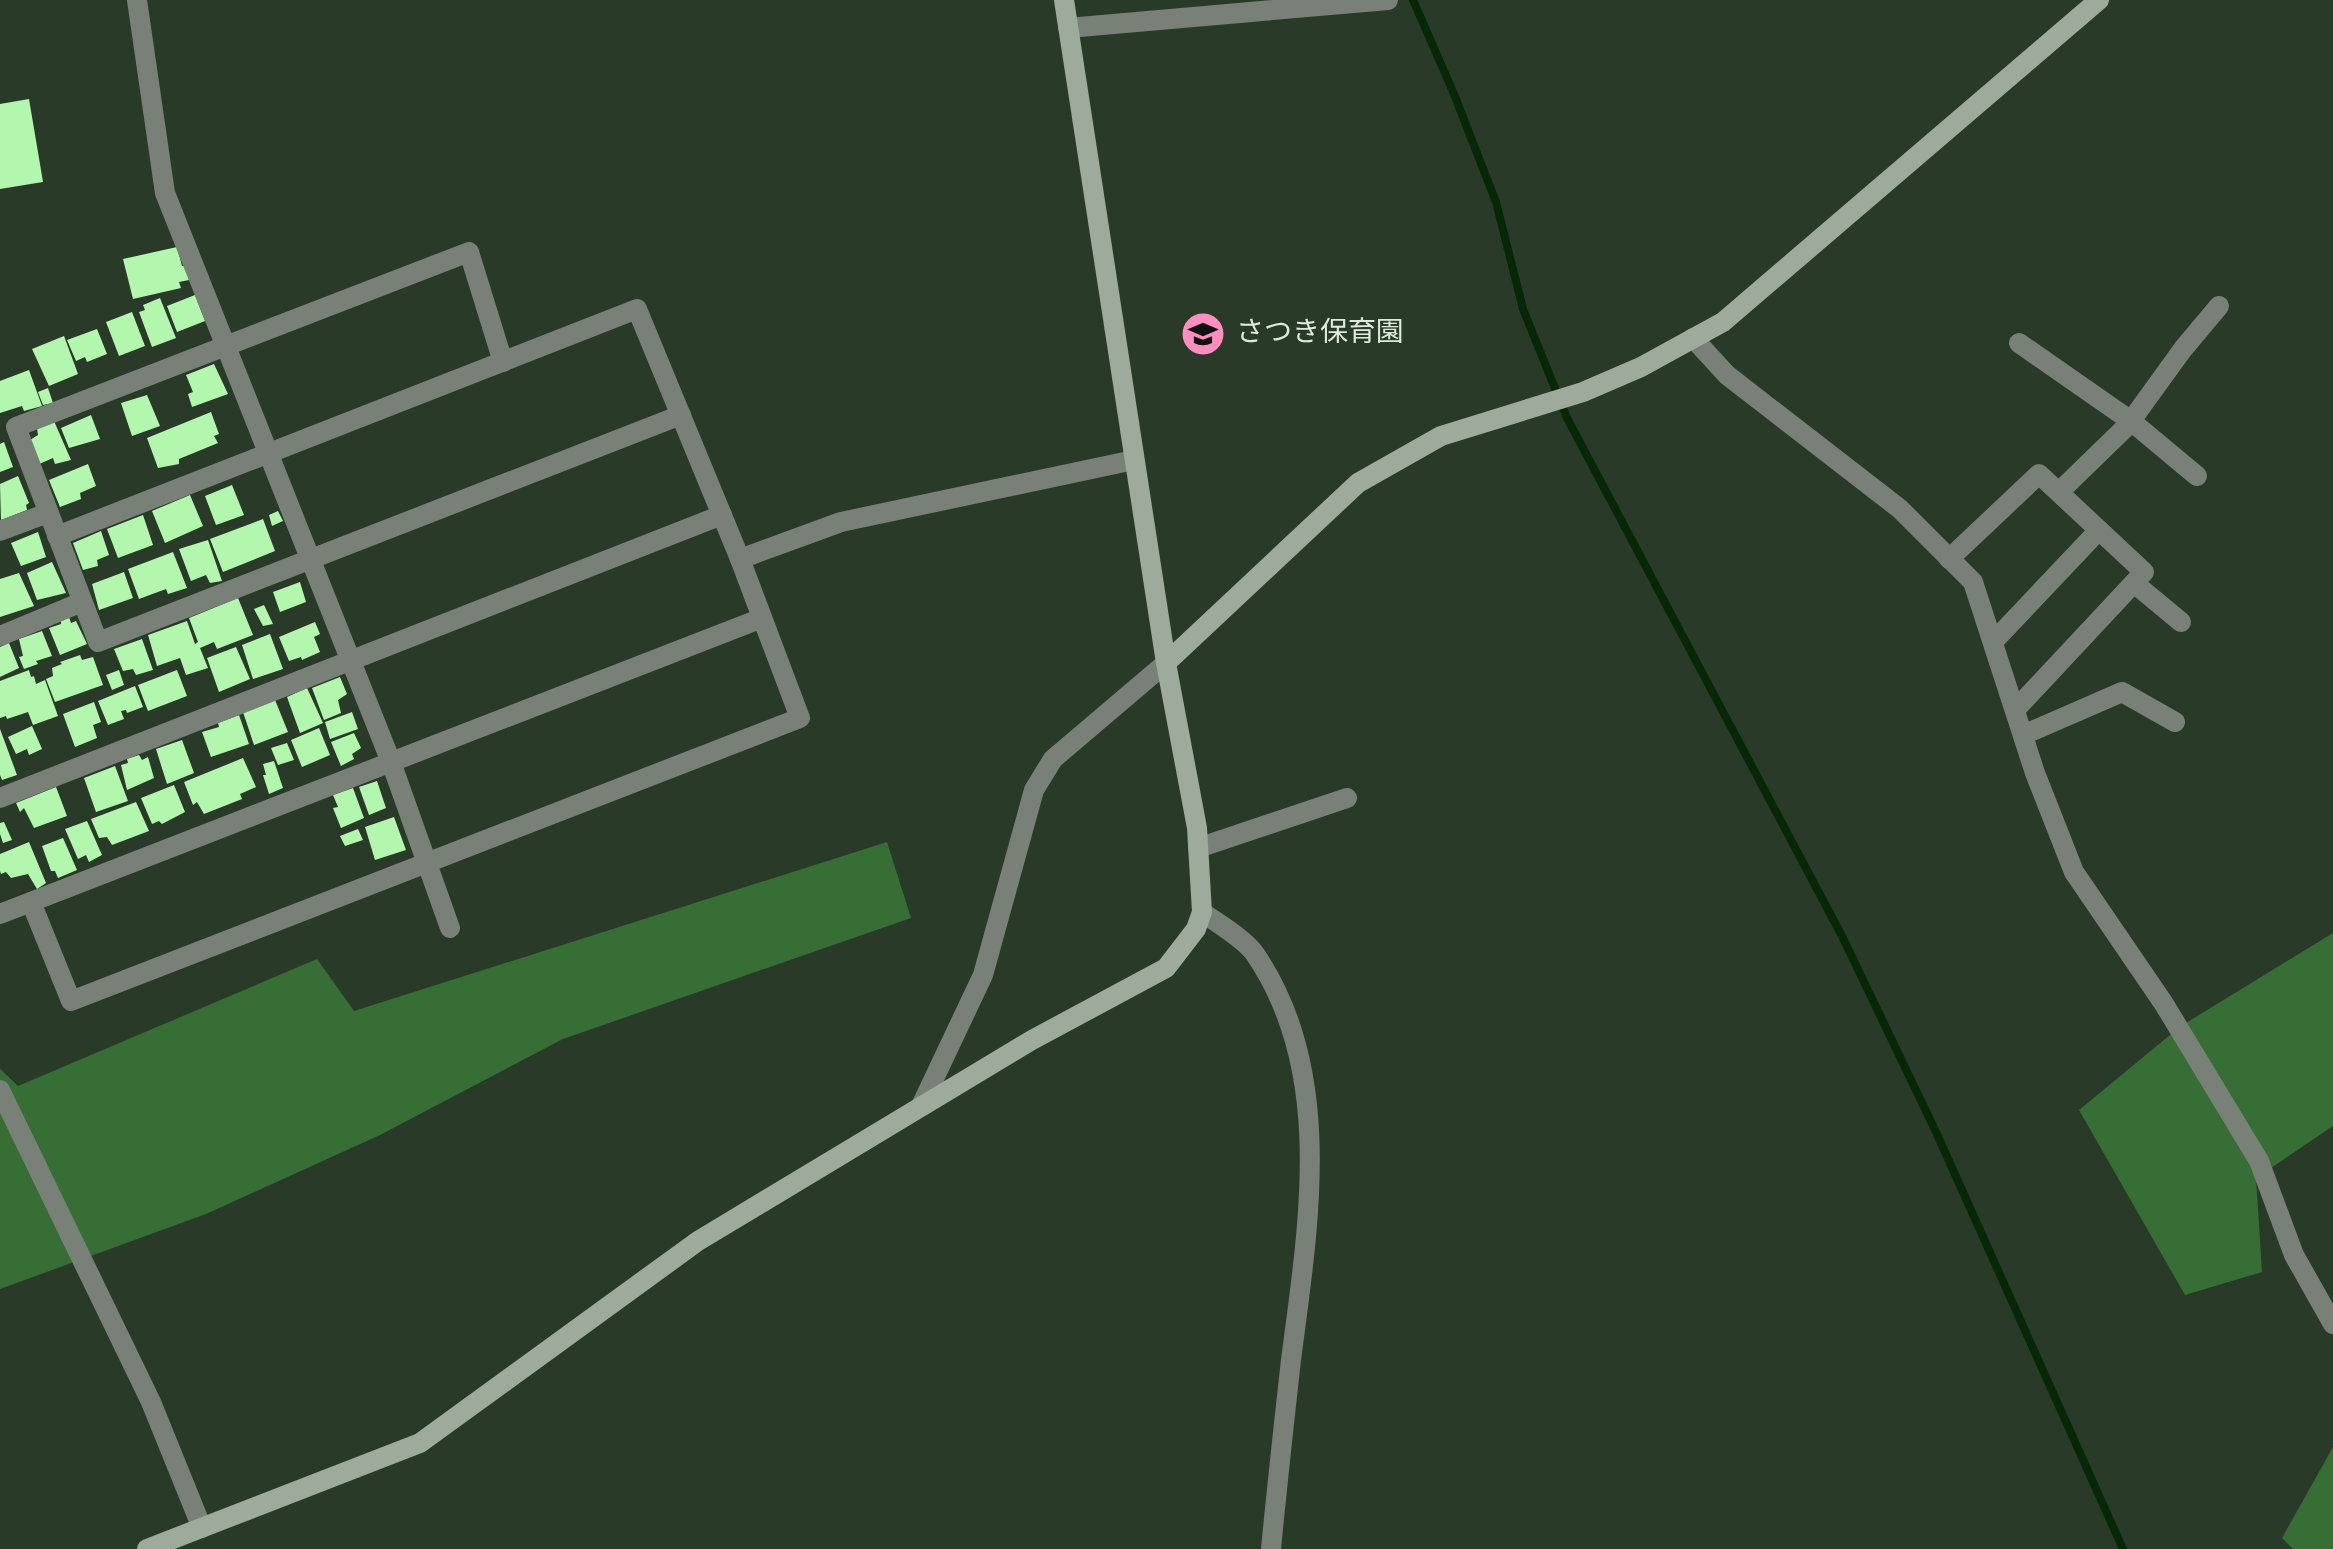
<svg xmlns="http://www.w3.org/2000/svg" width="2333" height="1549" viewBox="0 0 2333 1549" font-family="Overpass,'Noto Sans JP',sans-serif">
	<style>
		.green { fill: #376e35 }
		.lines { fill: none; stroke-linecap: round; stroke-linejoin: round }
		.stream { stroke: #062806; stroke-width: 8 }
		.building { fill: #b3f7af }
		.street { stroke: #788078; stroke-width: 20 }
		.secondary { stroke: #9daa9c; stroke-width: 20 }
		.labels { text-anchor: middle; dominant-baseline: central; stroke-width: 10; stroke-linejoin: round; paint-order: stroke }
		.poi-label { font-size: 28px; fill: #dfeadf; stroke: #2a3a29; text-anchor: start }
	</style>
	<rect width="100%" height="100%" fill="#2a3a29"/>
	<!-- green -->
	<g class="green">
		<polygon points="887,842 911,918 563,1039 380,1135 206,1214 0,1289 0,1069 18,1086 317,959 354,1011"/>
		<polygon points="2333,933 2333,1126 2256,1178 2262,1272 2185,1295 2079,1110 2181,1026"/>
		<polygon points="2333,1447 2333,1549 2293,1549 2282,1538"/>
	</g>
	<g class="lines">
		<!-- stream -->
		<polyline class="stream" points="1413,0 1454,94 1496,202 1523,309 1567,418 1842,936 1936,1132 2123,1549"/>
	</g>
	<!-- building -->
	<g class="building">
		<polygon points="29,99 43,182 0,189 0,104"/>
		<polygon points="177,247 182,266 185,266 189,280 179,282 181,288 133,299 123,259"/>
		<polygon points="195,295 205,321 177,332 167,306"/>
		<polygon points="160,298 176,338 152,347 139,312 145,310 143,305"/>
		<polygon points="132,312 145,346 119,356 106,322"/>
		<polygon points="97,329 107,354 87,362 85,357 76,361 67,340"/>
		<polygon points="64,336 78,374 49,386 32,349"/>
		<polygon points="214,364 228,394 192,407 188,394 193,392 186,375"/>
		<polygon points="29,370 42,406 24,411 22,406 0,413 0,381"/>
		<polygon points="48,388 53,403 43,405 38,392"/>
		<polygon points="147,395 160,426 132,436 121,403"/>
		<polygon points="211,412 219,434 214,436 218,443 179,459 179,464 158,468 147,438"/>
		<polygon points="91,415 100,439 69,448 61,428"/>
		<polygon points="54,421 71,460 55,464 53,458 37,465 30,440 38,435 37,428"/>
		<polygon points="4,442 13,467 0,472 0,444"/>
		<polygon points="88,464 96,486 80,493 81,499 60,507 49,480"/>
		<polygon points="18,476 29,503 26,505 27,510 1,520 0,484"/>
		<polygon points="232,485 244,515 216,525 205,496"/>
		<polygon points="190,495 203,526 165,543 152,511"/>
		<polygon points="278,511 283,521 272,526 269,515"/>
		<polygon points="143,515 153,545 118,558 107,529"/>
		<polygon points="263,519 275,551 223,572 210,539"/>
		<polygon points="101,531 109,555 97,560 98,566 83,570 73,543"/>
		<polygon points="38,532 46,557 21,566 11,543"/>
		<polygon points="208,540 222,581 210,583 206,575 191,581 179,549"/>
		<polygon points="173,552 187,588 168,594 166,589 139,599 128,569"/>
		<polygon points="52,562 66,593 37,600 27,573"/>
		<polygon points="124,572 133,598 99,610 92,584"/>
		<polygon points="19,573 34,606 0,617 0,579"/>
		<polygon points="300,582 306,602 280,612 273,592"/>
		<polygon points="238,598 253,635 217,649 214,642 200,648 208,668 186,675 180,658 157,666 148,635 187,621 195,644 198,642 189,618"/>
		<polygon points="264,605 273,624 263,626 254,609"/>
		<polygon points="69,617 71,623 76,621 87,644 60,655 49,628 61,624 61,621"/>
		<polygon points="315,622 320,634 314,637 320,652 302,660 301,657 289,661 279,637"/>
		<polygon points="42,631 52,656 36,661 38,664 24,669 19,657 23,656 19,639"/>
		<polygon points="270,634 283,669 253,679 242,645"/>
		<polygon points="142,639 153,670 136,675 133,669 123,671 114,649"/>
		<polygon points="9,643 19,668 0,677 0,647"/>
		<polygon points="236,647 250,679 219,692 207,658"/>
		<polygon points="80,655 82,660 93,657 103,685 55,702 46,679 53,676 52,668 62,664 60,662"/>
		<polygon points="29,670 31,677 34,676 36,684 45,680 58,716 33,725 28,712 7,719 6,716 0,718 0,681"/>
		<polygon points="119,670 124,685 112,690 106,675"/>
		<polygon points="177,670 187,696 148,711 138,685"/>
		<polygon points="340,677 347,694 338,700 341,713 324,720 312,688"/>
		<polygon points="135,686 143,707 127,713 126,710 121,711 124,719 108,725 98,701"/>
		<polygon points="307,688 323,723 300,733 287,697"/>
		<polygon points="275,700 288,732 254,745 243,712"/>
		<polygon points="94,702 101,722 93,725 97,738 75,747 63,714"/>
		<polygon points="352,712 358,729 330,739 325,722"/>
		<polygon points="239,715 249,744 211,757 202,732 219,727 218,723"/>
		<polygon points="32,726 42,749 29,755 27,749 16,754 8,737"/>
		<polygon points="319,728 330,755 302,767 291,740"/>
		<polygon points="0,729 17,775 2,780 0,775"/>
		<polygon points="354,733 361,748 352,754 354,759 341,766 331,742"/>
		<polygon points="182,740 194,773 167,784 156,749"/>
		<polygon points="287,743 294,760 278,765 271,748"/>
		<polygon points="139,755 142,760 148,757 154,778 127,790 121,765 128,763 127,759"/>
		<polygon points="243,758 256,787 240,794 242,799 204,814 197,802 193,805 184,782"/>
		<polygon points="274,761 283,788 269,794 263,775 266,775 263,764"/>
		<polygon points="115,766 128,801 96,812 84,778"/>
		<polygon points="377,781 386,808 369,815 359,787"/>
		<polygon points="174,785 185,812 162,824 159,821 152,824 141,798"/>
		<polygon points="56,787 67,816 34,828 24,808 20,812 16,803"/>
		<polygon points="353,788 364,818 341,828 333,808 338,807 333,795"/>
		<polygon points="136,802 149,831 112,845 107,837 99,838 91,819"/>
		<polygon points="394,817 406,850 375,860 365,827"/>
		<polygon points="87,821 102,855 89,862 86,855 78,859 65,829"/>
		<polygon points="4,822 12,840 3,843 0,834 0,823"/>
		<polygon points="358,829 363,840 345,846 340,836"/>
		<polygon points="63,838 77,870 58,878 55,871 51,871 42,846"/>
		<polygon points="29,842 46,883 37,889 28,874 11,878 6,872 1,874 0,871 0,854"/>
	</g>
	<g class="lines">
		<!-- street -->
		<g class="street">
			<polyline points="137,0 165,193 391,762 450,928"/>
			<polyline points="1068,28 1388,0"/>
			<polyline points="1693,338 1727,375 1900,509 1973,582 2035,773 2074,872 2164,1004 2259,1161 2294,1255 2333,1324"/>
			<polyline points="2019,343 2131,421 2197,476"/>
			<polyline points="503,362 469,252 16,427 98,642 681,415"/>
			<polyline points="2059,492 2128,425 2183,349 2219,306"/>
			<polyline points="0,531 48,513"/>
			<polyline points="740,559 841,522 1134,460"/>
			<polyline points="1949,559 2039,474 2144,572 2015,710"/>
			<polyline points="2134,583 2181,622"/>
			<polyline points="0,636 82,602"/>
			<polyline points="1993,642 2099,530"/>
			<polyline points="2023,735 2122,692 2175,722"/>
			<polyline points="0,798 722,515"/>
			<polyline points="1198,848 1347,798"/>
			<polyline points="31,902 71,1001 800,718 740,559 637,309 57,536"/>
			<path d="M1202,912C1217,923 1245,939 1255,954C1336,1072 1308,1228 1291,1360C1284,1423 1277,1486 1271,1549"/>
			<polyline points="0,914 762,618"/>
			<polyline points="0,1090 151,1402 202,1528"/>
			<polyline points="921,1106 983,975 1034,790 1053,759 1166,663"/>
		</g>
		<!-- secondary -->
		<g class="secondary">
			<polyline points="1166,663 1358,483 1441,436 1583,392 1641,367 1723,322 2099,0"/>
			<polyline points="147,1549 420,1443 698,1241 1032,1040 1166,968 1196,929 1202,912 1197,828 1166,663 1064,0"/>
		</g>
	</g>
	<!-- icons -->
	<defs>
		<symbol id="school-disc" viewBox="-11 -11 22 22"><circle r="9.5" fill="#fd8ebf" stroke="#2a3a29"/><path d="M0-5L7-2L0 1L-7-2ZM-4 1L0 2.5L4 1V4Q0 6-4 4Z" fill="#111"/></symbol>
	</defs>
	<g fill-rule="evenodd">
		<use href="#school-disc" x="1178" y="309" width="50" height="50"/>
	</g>
	<g class="labels">
		<!-- poi labels -->
		<g class="poi-label">
			<text x="1236" y="334">さつき保育園</text>
		</g>
	</g>
</svg>
